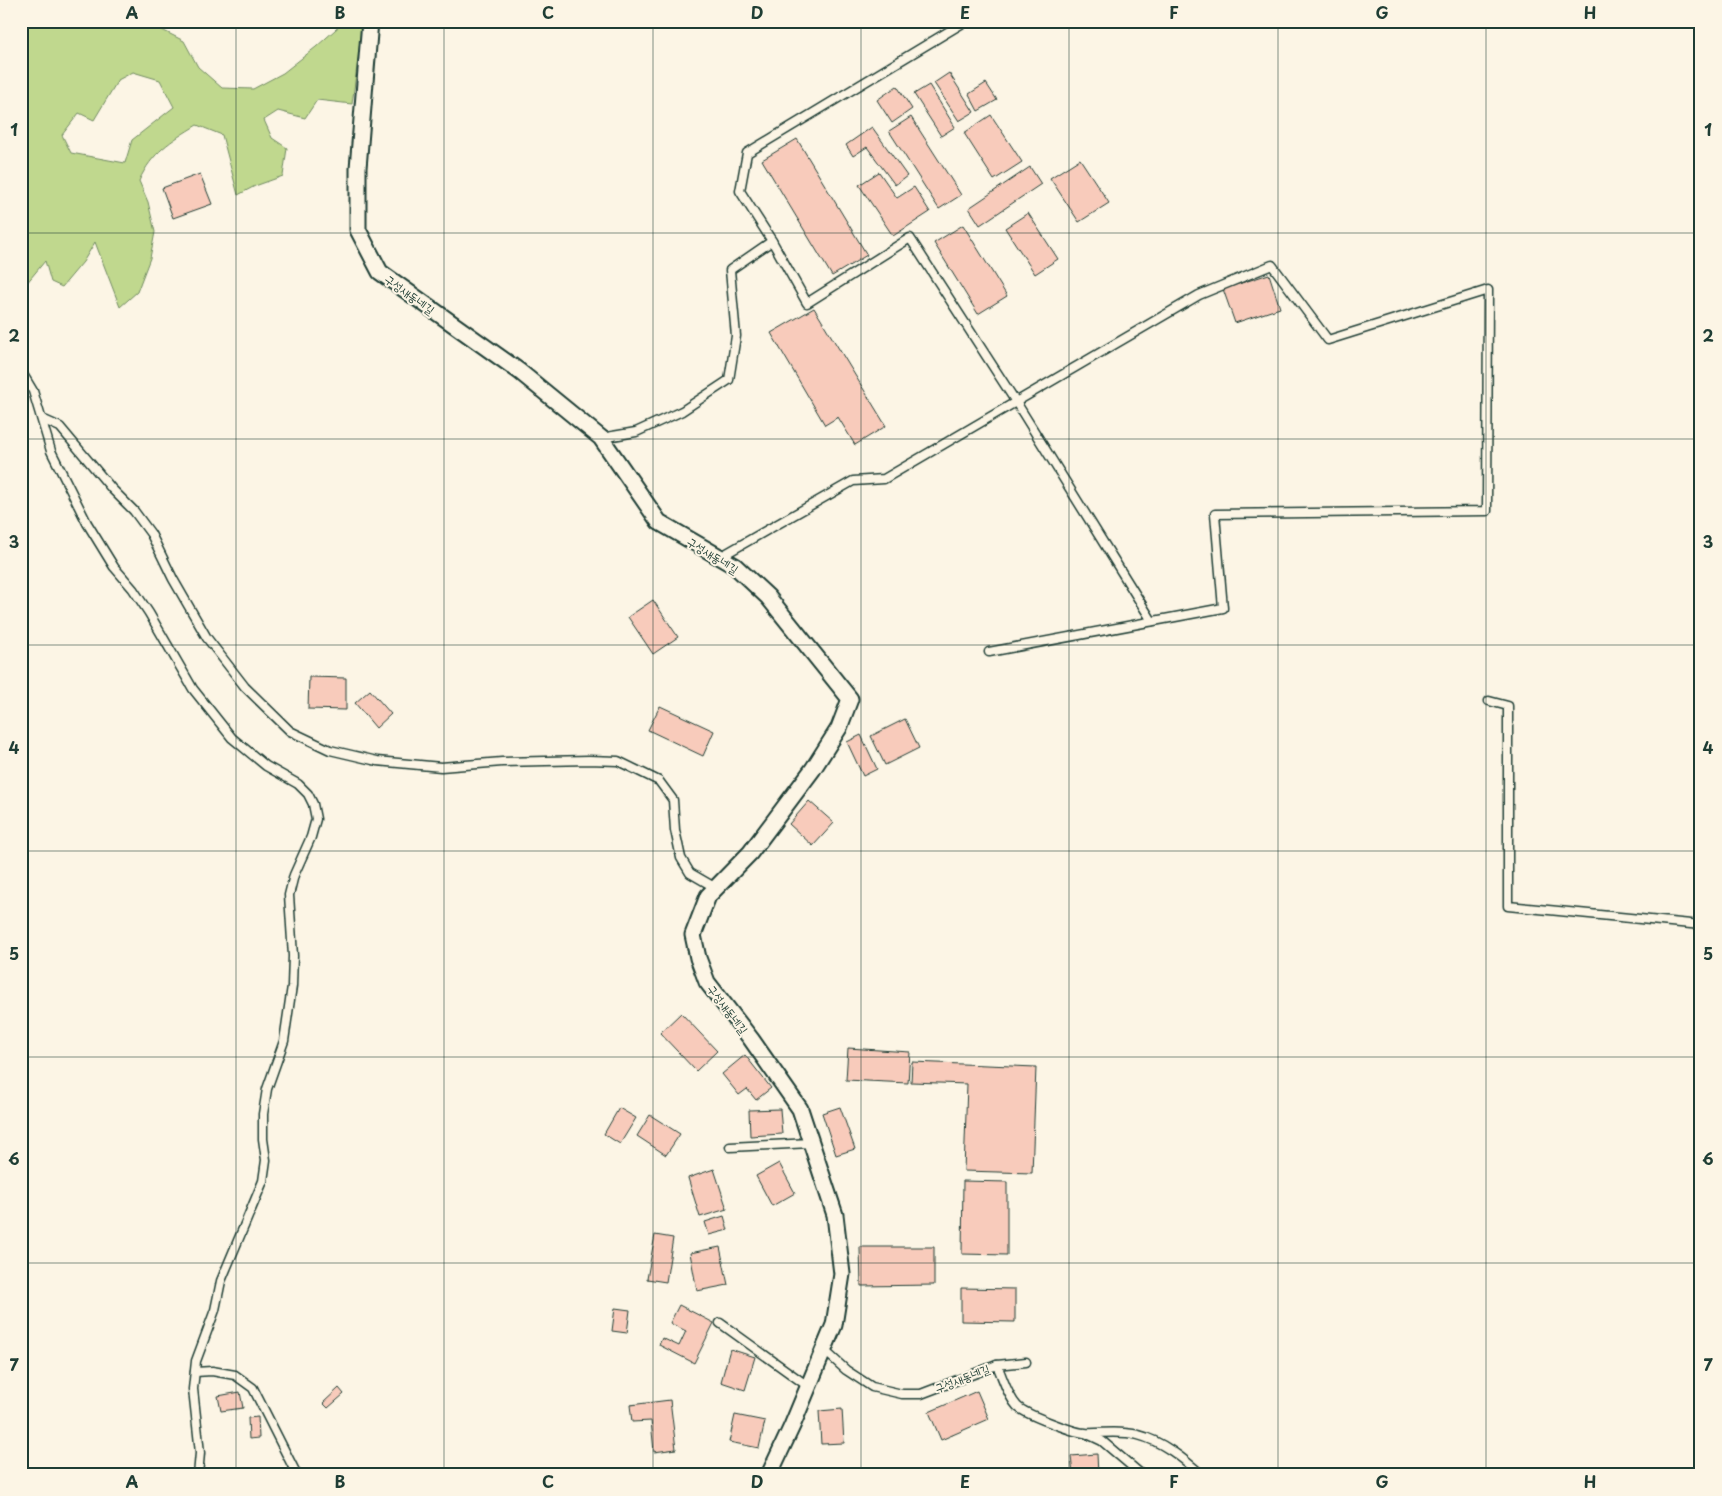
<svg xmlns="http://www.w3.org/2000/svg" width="1722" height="1496" viewBox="0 0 1722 1496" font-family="'Playpen Sans','Poor Story',sans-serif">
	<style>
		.green { fill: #c0d88e; stroke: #708a61; fill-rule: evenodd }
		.building { fill: #f8cbbb; stroke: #1f3d34 }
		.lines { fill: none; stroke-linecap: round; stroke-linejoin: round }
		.service-casing { stroke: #1f3d34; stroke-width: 11 }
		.minor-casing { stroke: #1f3d34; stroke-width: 19 }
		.service { stroke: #fcf5e5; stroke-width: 8 }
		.minor { stroke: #fcf5e5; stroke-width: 15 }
		.grid { fill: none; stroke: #1f3d34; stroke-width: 1; stroke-opacity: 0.55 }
		.labels { text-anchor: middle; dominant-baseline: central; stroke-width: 4; stroke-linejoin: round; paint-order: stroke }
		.street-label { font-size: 12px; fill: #1f3d34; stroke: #fcf5e5 }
		.neatline { fill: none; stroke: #1f3d34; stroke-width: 2 }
		.grid-label { font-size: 16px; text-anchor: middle; font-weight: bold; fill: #1f3d34 }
	</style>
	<rect width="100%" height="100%" fill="#fcf5e5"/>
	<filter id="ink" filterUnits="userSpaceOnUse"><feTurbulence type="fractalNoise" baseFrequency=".02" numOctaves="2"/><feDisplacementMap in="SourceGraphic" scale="10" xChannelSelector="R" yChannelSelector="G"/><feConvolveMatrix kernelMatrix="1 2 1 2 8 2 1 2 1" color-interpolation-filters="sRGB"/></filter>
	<g filter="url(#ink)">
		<!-- green -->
		<path class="green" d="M21,21H114L160,29L184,41L198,67L222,88L253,89L283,73L316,47L345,21H363L352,104L317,100L305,118L278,111L264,120L272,138L287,148L283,176L255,186L238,195L222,135L197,125C171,141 152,152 139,181L148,202L155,232L150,258L137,292L120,307L95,242L83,262L62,287L51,282L45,261L21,290ZM133,72L160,80L174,107L132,140L125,163L71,153L62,135L79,113L94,120L118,80Z"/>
		<!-- building -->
		<g class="building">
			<polygon points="949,73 974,112 959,121 934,83"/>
			<polygon points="986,83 997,100 978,111 969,94"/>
			<polygon points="929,85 955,127 941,136 914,94"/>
			<polygon points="897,86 912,109 892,123 877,100"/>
			<polygon points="991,115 1022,162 994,180 964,133"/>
			<polygon points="911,117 961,195 939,209 889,131"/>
			<polygon points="872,127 907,176 895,185 867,147 853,156 846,145"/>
			<polygon points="797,139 867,255 832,276 762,160"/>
			<polygon points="1080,159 1109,203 1079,222 1050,178"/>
			<polygon points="1030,167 1041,184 980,225 969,208"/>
			<polygon points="879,172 897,198 914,187 930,212 893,236 859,185"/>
			<polygon points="200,174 212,204 173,218 162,188"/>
			<polygon points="1028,213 1058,259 1035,274 1005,228"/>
			<polygon points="963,225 1007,296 978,314 934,243"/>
			<polygon points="1269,274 1280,308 1235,323 1223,289"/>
			<polygon points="814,308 886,426 855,445 838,417 825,425 771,333"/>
			<polygon points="653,600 678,637 653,654 628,617"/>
			<polygon points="309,677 346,678 346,710 308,709"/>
			<polygon points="370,690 391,714 376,728 355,703"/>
			<polygon points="660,706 714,731 703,756 648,730"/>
			<polygon points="905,719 919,748 885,765 871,736"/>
			<polygon points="861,735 877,769 863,776 847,742"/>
			<polygon points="809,801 834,823 813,846 789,824"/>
			<polygon points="681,1013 717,1051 696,1071 660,1033"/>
			<polygon points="848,1048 910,1052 908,1083 846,1080"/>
			<polygon points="745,1055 771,1088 756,1100 747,1089 739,1095 722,1074"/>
			<polygon points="912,1062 1036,1067 1032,1173 964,1171 967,1084 911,1082"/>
			<polygon points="840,1107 855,1149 836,1155 822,1113"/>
			<polygon points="619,1108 636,1118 620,1144 604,1134"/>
			<polygon points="780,1109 782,1134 750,1136 749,1110"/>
			<polygon points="650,1115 680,1134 666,1155 637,1136"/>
			<polygon points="779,1163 795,1193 772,1206 756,1176"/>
			<polygon points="714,1169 727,1209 700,1217 688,1178"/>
			<polygon points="963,1181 1007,1182 1007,1255 962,1254"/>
			<polygon points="724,1216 728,1230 709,1235 705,1222"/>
			<polygon points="655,1235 673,1238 666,1282 647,1279"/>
			<polygon points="720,1247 728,1285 697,1291 690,1253"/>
			<polygon points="860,1247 934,1247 934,1285 861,1286"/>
			<polygon points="961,1288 1015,1289 1015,1322 961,1321"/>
			<polygon points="679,1305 714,1323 694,1363 659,1345 662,1338 679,1346 686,1331 670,1323"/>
			<polygon points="615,1308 630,1310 627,1333 612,1331"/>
			<polygon points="730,1349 755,1357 745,1390 721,1382"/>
			<polygon points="339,1388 344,1394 328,1408 323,1403"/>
			<polygon points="977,1391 989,1419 941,1440 929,1412"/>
			<polygon points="240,1392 243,1408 221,1411 218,1396"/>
			<polygon points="670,1400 676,1449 654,1452 651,1421 632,1422 630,1405"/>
			<polygon points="842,1409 844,1443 821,1444 819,1411"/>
			<polygon points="735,1415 765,1421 759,1448 729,1442"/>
			<polygon points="258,1417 259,1438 249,1439 248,1418"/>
			<polygon points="1097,1454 1098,1475 1073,1475 1071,1456"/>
		</g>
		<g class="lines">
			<defs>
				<g id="service">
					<polyline points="772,241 807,303 910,238 1016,402 1152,621"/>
					<polyline points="21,371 33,391 51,451 87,523 114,567 133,589 149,613 193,689 232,738 266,766 298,784 308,794 313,804 316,819 311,837 294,875 289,895 293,956 292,986 284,1041 267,1089 263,1114 263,1139 266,1160 263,1181 221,1281 215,1310 196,1361 193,1389 200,1453 198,1475"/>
					<polyline points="42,419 60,427 112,489 134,511 151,534 173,579 207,638 245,687 290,731 330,750 377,761 441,767 502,762 589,760 618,761 659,781 673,800 675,830 681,858 690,873 716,888"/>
					<polyline points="601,438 636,432 682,411 729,380 736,336 730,270 772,241 740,191 747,153 966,21"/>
					<polyline points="720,557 853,481 884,479 1199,295 1272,265 1328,340 1488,290 1487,511 1215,514 1223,608 989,652"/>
					<polyline points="1489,701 1508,706 1508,906 1701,925"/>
					<polyline points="730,1147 811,1143"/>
					<polyline points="720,1323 809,1387"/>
					<path d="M824,1350L846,1370L872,1387L902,1394H921L997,1365C1003,1378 1007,1395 1017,1406C1024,1414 1073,1432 1084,1433C1102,1434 1118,1430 1138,1435C1162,1441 1184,1459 1202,1475"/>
					<polyline points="997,1365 1026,1362"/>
					<polyline points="195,1372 212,1371 235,1375 253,1388 297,1475"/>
					<polyline points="1085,1433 1102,1441 1142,1475"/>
					<polyline points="1697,1475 1701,1466"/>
				</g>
				<polyline id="minor" points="370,21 358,168 358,230 380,272 519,371 601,438 659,522 735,566 768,597 850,699 839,728 813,769 750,853 708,896 693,935 698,958 707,982 751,1039 800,1109 835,1215 842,1274 834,1325 792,1426 769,1475"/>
			</defs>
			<!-- service casing -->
			<use href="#service" class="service-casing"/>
			<!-- minor casing -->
			<use href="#minor" class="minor-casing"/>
			<!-- service -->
			<use href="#service" class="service"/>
			<!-- minor -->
			<use href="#minor" class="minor"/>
		</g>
	</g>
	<!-- grid -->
	<path class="grid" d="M236,21V1475M444,21V1475M653,21V1475M861,21V1475M1069,21V1475M1278,21V1475M1486,21V1475M21,233H1701M21,439H1701M21,645H1701M21,851H1701M21,1057H1701M21,1263H1701"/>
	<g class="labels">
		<!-- street labels -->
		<g class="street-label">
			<text transform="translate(410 294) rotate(36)">구성새동네길</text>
			<text transform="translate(713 555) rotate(32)">구성새동네길</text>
			<text transform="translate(728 1009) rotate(53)">구성새동네길</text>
			<text transform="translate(962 1378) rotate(-21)">구성새동네길</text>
		</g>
	</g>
	<!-- margin -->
	<rect width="1722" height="1496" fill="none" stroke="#fcf5e5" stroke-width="55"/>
	<rect x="28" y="28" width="1666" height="1440" class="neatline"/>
	<g class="grid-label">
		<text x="132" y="19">A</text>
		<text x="340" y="19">B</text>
		<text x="548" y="19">C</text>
		<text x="757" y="19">D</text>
		<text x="965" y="19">E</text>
		<text x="1174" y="19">F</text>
		<text x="1382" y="19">G</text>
		<text x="1590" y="19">H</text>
		<text x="14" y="136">1</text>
		<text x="1708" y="136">1</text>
		<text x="14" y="342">2</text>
		<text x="1708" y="342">2</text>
		<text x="14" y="548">3</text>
		<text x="1708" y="548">3</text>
		<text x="14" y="754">4</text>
		<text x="1708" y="754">4</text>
		<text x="14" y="960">5</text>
		<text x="1708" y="960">5</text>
		<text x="14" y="1165">6</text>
		<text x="1708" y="1165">6</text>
		<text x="14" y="1371">7</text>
		<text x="1708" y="1371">7</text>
		<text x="132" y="1488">A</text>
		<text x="340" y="1488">B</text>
		<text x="548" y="1488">C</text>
		<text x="757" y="1488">D</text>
		<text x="965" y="1488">E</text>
		<text x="1174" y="1488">F</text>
		<text x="1382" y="1488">G</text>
		<text x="1590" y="1488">H</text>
	</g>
</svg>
